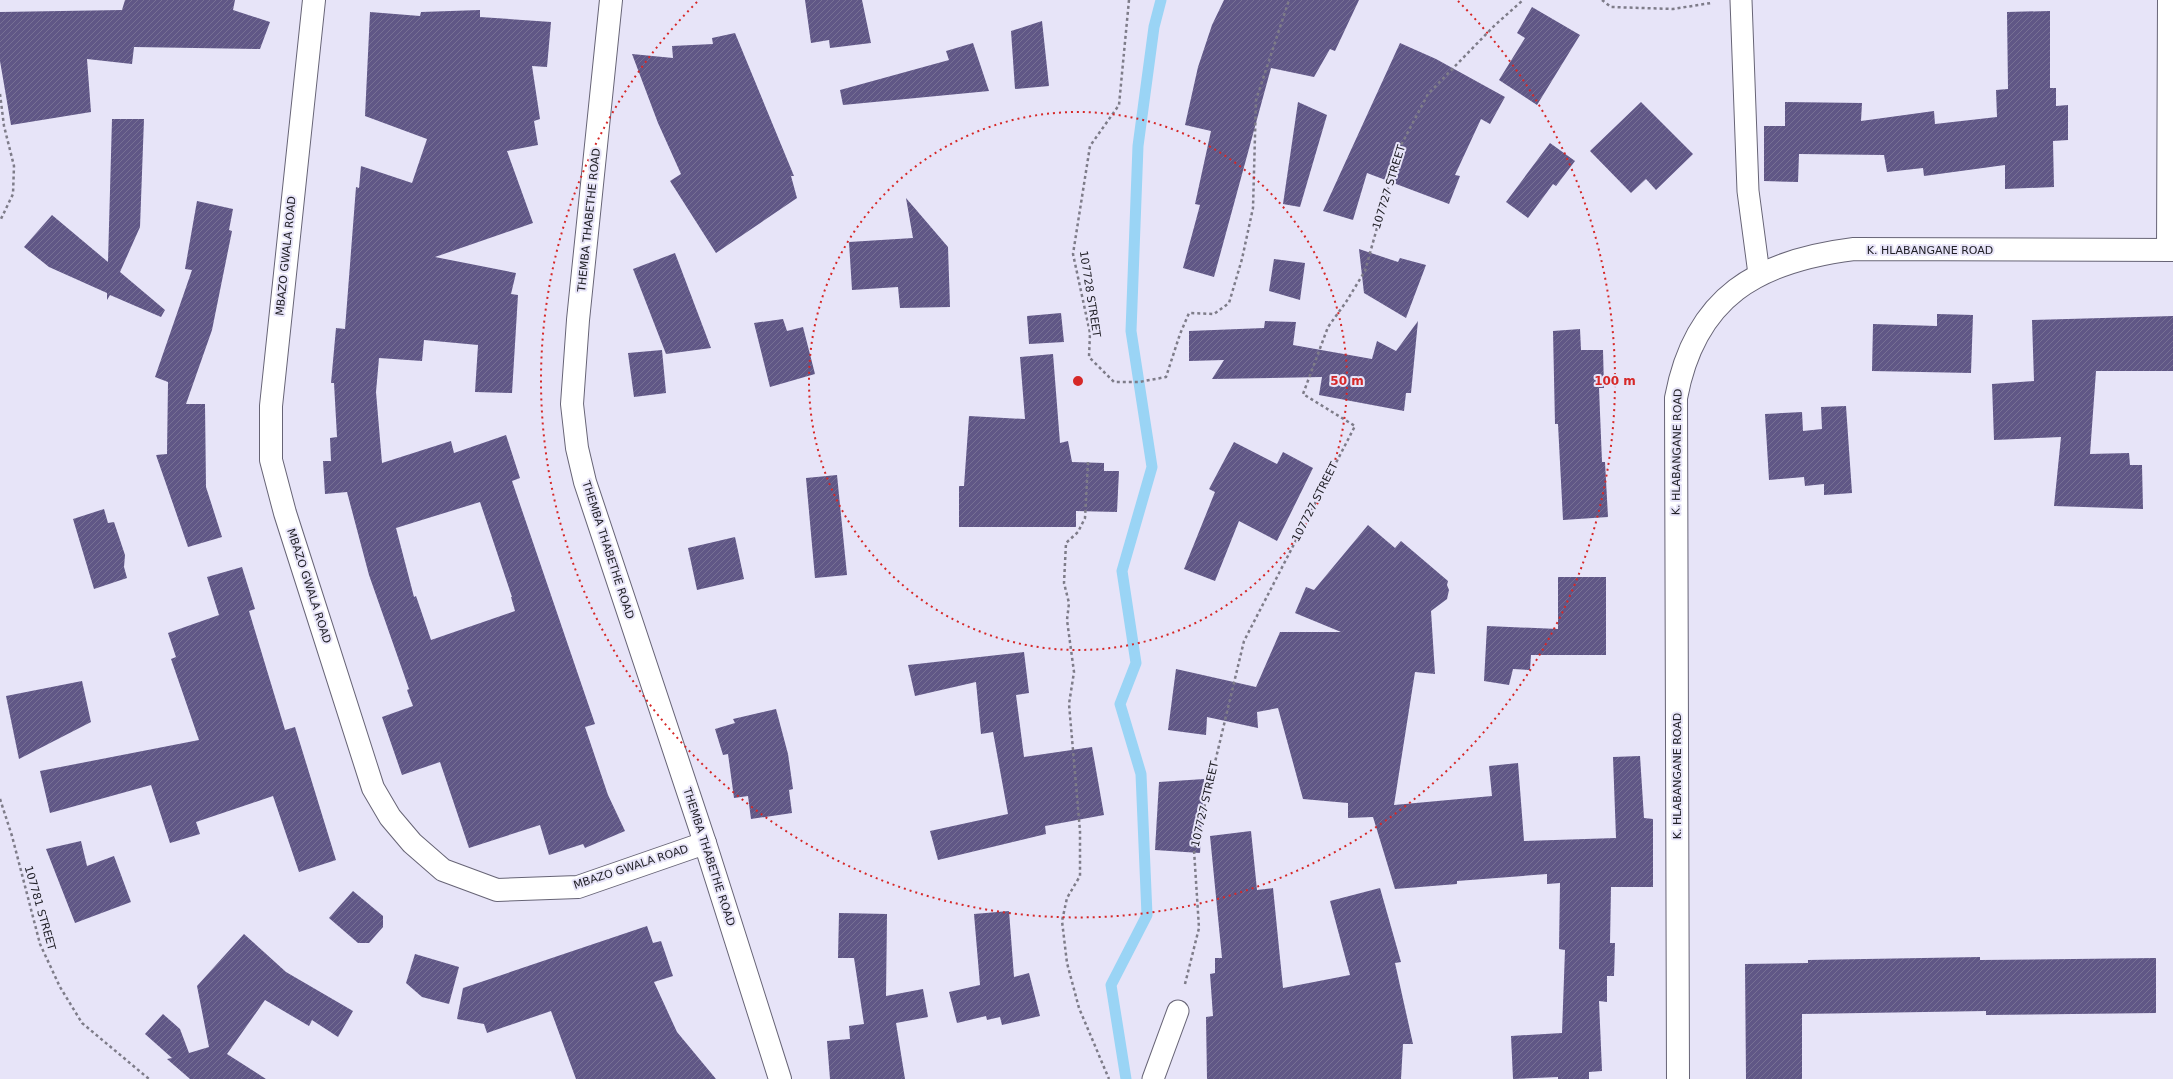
<svg xmlns="http://www.w3.org/2000/svg" width="2173" height="1079" viewBox="0 0 2173 1079" font-family="'DejaVu Sans',sans-serif">
	<style>
		.lines { fill: none; stroke-linecap: round; stroke-linejoin: round }
		.stream { stroke: #9ad4f5; stroke-width: 11 }
		.building { fill: url(#building-hatch); fill-rule: evenodd }
		.lane-casing { stroke: #676476; stroke-width: 23 }
		.street-casing { stroke: #676476; stroke-width: 24 }
		.path { stroke: #7e7c89; stroke-width: 2.5; stroke-dasharray: 3 3; stroke-linecap: butt }
		.lane { stroke: #fff; stroke-width: 21 }
		.street { stroke: #fff; stroke-width: 22 }
		.ring { fill: none; stroke: #d62828; stroke-width: 2; stroke-dasharray: 2 4 }
		.labels { text-anchor: middle; dominant-baseline: central; stroke-width: 4; stroke-linejoin: round; paint-order: stroke }
		.street-label { font-size: 11px; fill: #212027; stroke: #e7e4f8 }
		.centre { fill: #d62828; stroke: #e7e4f8; stroke-width: 2 }
		.ring-label { font-size: 12px; text-anchor: middle; font-weight: bold; fill: #d62828; stroke: #e7e4f8; stroke-width: 4; stroke-linejoin: round; paint-order: stroke }
	</style>
	<defs>
		<pattern id="building-hatch" width="6" height="6" patternUnits="userSpaceOnUse"><rect width="6" height="6" fill="#605786"/><path d="M-1 1l2-2M0 6l6-6M5 7l2-2" fill="none" stroke="#777094"/></pattern>
	</defs>
	<rect width="100%" height="100%" fill="#e7e4f8"/>
	<g class="lines">
		<!-- stream -->
		<polyline class="stream" points="1126,1079 1111,985 1147,915 1141,774 1120,704 1136,663 1122,571 1152,467 1131,331 1138,146 1154,27 1161,0"/>
	</g>
	<!-- building -->
	<g class="building">
		<polygon points="125,0 235,0 233,10 270,22 260,49 134,47 132,64 87,59 91,112 11,125 0,61 0,12 122,10"/>
		<polygon points="805,0 862,0 871,43 830,48 829,40 811,43"/>
		<polygon points="1224,0 1359,0 1335,51 1330,49 1314,77 1271,68 1214,277 1183,268 1200,205 1195,204 1211,131 1185,125 1198,67 1212,25"/>
		<polygon points="1532,7 1580,35 1537,105 1499,80 1525,38 1517,33"/>
		<path d="M480,10V17L551,22L547,67L532,66L540,119L534,121L538,145L507,151L533,223L435,257L516,273L511,294L518,295L512,393L475,392L478,345L424,340L422,361L379,358L376,392L382,463L451,441L454,453L506,435L520,478L512,481L595,724L585,727L608,795L625,831L585,848L583,844L549,855L540,825L469,848L440,762L402,775L382,717L413,706L407,690L409,689L369,575L347,492L325,494L323,461H331L330,438L337,437L334,383H331L336,328L345,329L356,187L359,188L361,166L412,183L427,139L365,116L370,12L420,16L421,12ZM480,502L512,597H511L515,611L431,640L416,596L414,597L396,528Z"/>
		<polygon points="2050,11 2050,88 2056,88 2056,106 2068,105 2068,140 2053,141 2054,187 2005,189 2005,165 1924,176 1923,168 1887,172 1884,155 1799,154 1798,182 1764,181 1764,126 1785,126 1785,102 1862,103 1861,121 1934,111 1935,124 1997,117 1996,90 2008,89 2007,12"/>
		<polygon points="1042,21 1049,86 1015,89 1011,31"/>
		<polygon points="735,33 794,176 791,176 797,198 716,253 670,181 681,174 658,123 632,54 673,58 672,46 713,44 712,38"/>
		<polygon points="973,43 989,91 843,105 840,90 949,60 946,51"/>
		<polygon points="1400,43 1436,59 1505,97 1490,124 1481,119 1455,175 1460,176 1449,204 1367,173 1353,220 1323,211"/>
		<polygon points="1298,102 1327,115 1300,207 1283,204"/>
		<polygon points="1641,102 1693,154 1656,190 1646,179 1631,193 1590,151"/>
		<polygon points="112,119 144,119 140,227 120,272 165,310 161,317 110,295 107,300 107,293 49,267 24,247 52,215 108,262"/>
		<polygon points="1550,143 1575,161 1556,186 1553,184 1528,218 1506,202"/>
		<polygon points="906,198 948,247 950,307 900,308 898,287 852,290 849,242 913,238"/>
		<polygon points="197,201 233,209 229,230 232,231 212,330 186,404 205,404 206,487 222,537 188,547 156,455 167,454 168,382 155,377 192,270 185,269"/>
		<polygon points="1359,249 1398,262 1400,258 1426,265 1406,318 1364,293"/>
		<polygon points="675,253 711,348 666,354 633,269"/>
		<polygon points="1274,259 1305,263 1300,300 1269,291"/>
		<polygon points="1061,313 1064,342 1029,344 1027,316"/>
		<polygon points="1937,314 1973,315 1971,373 1872,371 1873,324 1937,326"/>
		<polygon points="2173,316 2173,371 2096,371 2090,454 2129,453 2130,465 2142,465 2143,509 2054,506 2061,437 1994,440 1992,384 2034,381 2032,320"/>
		<polygon points="783,319 787,331 803,327 815,374 770,387 754,323"/>
		<polygon points="1265,321 1296,322 1293,345 1372,359 1377,341 1396,351 1418,321 1411,393 1406,393 1404,411 1319,395 1322,377 1212,379 1224,360 1189,361 1189,331 1264,328"/>
		<polygon points="1580,329 1581,350 1603,350 1604,388 1599,388 1602,462 1605,462 1608,517 1563,520 1558,424 1555,424 1553,331"/>
		<polygon points="662,350 666,393 634,397 628,353"/>
		<polygon points="1053,354 1060,443 1068,441 1072,462 1104,463 1104,471 1119,471 1117,512 1076,511 1076,527 959,527 959,486 964,486 969,416 1025,419 1020,357"/>
		<polygon points="1846,406 1852,493 1824,495 1824,484 1805,486 1804,477 1769,480 1765,414 1802,412 1803,431 1822,429 1821,407"/>
		<polygon points="1234,442 1277,464 1283,452 1313,468 1277,541 1239,521 1215,581 1184,569 1215,492 1209,489"/>
		<polygon points="837,475 847,575 815,578 806,478"/>
		<polygon points="104,509 108,523 114,522 125,555 124,567 127,578 94,589 73,519"/>
		<polygon points="1368,525 1395,548 1401,541 1448,581 1447,585 1449,590 1447,599 1431,611 1435,674 1415,672 1394,805 1492,796 1489,766 1518,763 1524,841 1616,838 1613,757 1640,756 1644,818 1653,819 1653,887 1611,887 1610,943 1615,943 1614,976 1607,976 1607,1002 1599,1001 1602,1071 1589,1072 1589,1079 1558,1079 1558,1077 1513,1079 1511,1036 1562,1033 1565,950 1559,949 1560,883 1547,884 1547,874 1457,881 1457,884 1395,889 1373,817 1348,818 1348,803 1303,799 1278,708 1257,712 1258,728 1207,717 1206,735 1168,730 1176,669 1256,687 1280,632 1341,632 1295,613 1306,587 1314,590"/>
		<polygon points="735,537 744,579 697,590 688,548"/>
		<polygon points="242,567 255,609 249,611 285,730 295,727 336,860 299,872 273,796 196,822 200,834 170,843 151,785 50,813 40,771 199,740 171,659 176,657 168,633 219,615 207,577"/>
		<polygon points="1558,577 1606,577 1606,655 1531,655 1530,670 1513,669 1509,685 1484,681 1487,626 1558,629"/>
		<polygon points="1024,652 1029,693 1016,695 1024,757 1092,747 1104,815 1045,826 1046,834 938,860 930,831 1008,814 993,732 981,734 976,682 915,696 908,665"/>
		<polygon points="82,681 91,722 19,759 6,696"/>
		<polygon points="776,709 788,754 793,789 789,790 792,813 751,819 748,796 734,798 728,754 723,755 715,729 735,723 733,719"/>
		<polygon points="1204,779 1200,853 1155,850 1159,782"/>
		<polygon points="1251,831 1257,890 1273,888 1283,988 1350,975 1330,901 1380,888 1401,962 1395,963 1413,1044 1403,1044 1401,1079 1207,1079 1206,1017 1213,1016 1210,974 1215,973 1215,958 1222,958 1210,836"/>
		<polygon points="81,841 87,866 114,856 131,902 75,923 46,849"/>
		<polygon points="353,891 383,916 383,927 369,943 358,943 329,918"/>
		<polygon points="1009,911 1014,977 1029,973 1040,1016 1002,1025 1000,1017 987,1020 986,1016 957,1023 949,992 980,985 974,914"/>
		<polygon points="839,913 887,914 886,996 923,989 928,1017 896,1023 905,1079 830,1079 827,1041 850,1039 849,1026 864,1024 854,958 838,958"/>
		<polygon points="647,926 653,943 661,941 673,976 654,982 677,1032 716,1079 576,1079 551,1011 487,1033 484,1024 457,1019 463,988"/>
		<polygon points="244,934 286,972 353,1011 338,1037 312,1020 309,1026 265,1000 227,1054 266,1079 190,1079 167,1059 172,1058 145,1034 163,1014 180,1029 189,1053 209,1047 197,986"/>
		<polygon points="415,954 459,967 449,1004 422,997 406,983"/>
		<polygon points="1980,957 1980,960 2156,958 2156,1013 1986,1015 1986,1011 1802,1014 1802,1079 1746,1079 1745,964 1808,963 1808,960"/>
	</g>
	<g class="lines">
		<defs>
			<g id="lane">
				<polyline points="1741,0 1748,191 1759,274"/>
				<polyline points="1153,1079 1178,1011"/>
			</g>
			<g id="street">
				<polyline points="314,0 271,406 271,460 285,513 373,788 390,817 412,843 443,870 497,890 578,887 705,843"/>
				<polyline points="611,0 578,320 572,404 577,448 585,482 705,843 780,1079"/>
				<polyline points="2168,250 2169,0"/>
				<path d="M1678,1079L1676,398C1695,296 1758,261 1854,249L2173,250"/>
			</g>
		</defs>
		<!-- lane casing -->
		<use href="#lane" class="lane-casing"/>
		<!-- street casing -->
		<use href="#street" class="street-casing"/>
		<!-- path -->
		<g class="path">
			<polyline points="1129,0 1119,105 1090,146 1073,254 1090,333 1089,357 1114,382 1139,382 1166,377 1180,334 1189,313 1214,314 1229,303 1242,259 1253,208 1256,100 1289,0"/>
			<polyline points="1602,0 1611,7 1673,9 1711,3"/>
			<polyline points="0,94 4,126 14,166 13,194 0,221"/>
			<polyline points="1088,462 1085,518 1078,532 1066,543 1064,583 1069,603 1067,620 1074,672 1069,704 1080,831 1080,876 1067,898 1062,921 1067,963 1079,1008 1109,1079"/>
			<polyline points="0,799 12,836 40,944 60,987 82,1023 149,1079"/>
			<polyline points="1185,984 1199,928 1194,850 1244,641 1355,426 1303,394 1328,327 1346,302 1365,271 1399,149 1428,94 1495,25 1523,0"/>
		</g>
		<!-- lane -->
		<use href="#lane" class="lane"/>
		<!-- street -->
		<use href="#street" class="street"/>
	</g>
	<!-- distance rings -->
	<g class="ring">
		<circle cx="1078" cy="381" r="269"/>
		<path d="M1458 1A537 537 0 1 1 698 1"/>
	</g>
	<g class="labels">
		<!-- street labels -->
		<g class="street-label">
			<text transform="translate(1389 187) rotate(-73)">107727 STREET</text>
			<text transform="translate(589 220) rotate(-84)">THEMBA THABETHE ROAD</text>
			<text x="1930" y="250">K. HLABANGANE ROAD</text>
			<text transform="translate(286 256) rotate(-84)">MBAZO GWALA ROAD</text>
			<text transform="translate(1090 294) rotate(81)">107728 STREET</text>
			<text transform="translate(1677 452) rotate(-89)">K. HLABANGANE ROAD</text>
			<text transform="translate(1315 502) rotate(-63)">107727 STREET</text>
			<text transform="translate(608 550) rotate(72)">THEMBA THABETHE ROAD</text>
			<text transform="translate(309 586) rotate(72)">MBAZO GWALA ROAD</text>
			<text transform="translate(1677 776) rotate(-90)">K. HLABANGANE ROAD</text>
			<text transform="translate(1205 804) rotate(-77)">107727 STREET</text>
			<text transform="translate(709 857) rotate(72)">THEMBA THABETHE ROAD</text>
			<text transform="translate(631 867) rotate(-18)">MBAZO GWALA ROAD</text>
			<text transform="translate(40 908) rotate(74)">107781 STREET</text>
		</g>
	</g>
	<circle cx="1078" cy="381" r="6" class="centre"/>
	<g class="ring-label">
		<text x="1347" y="385">50 m</text>
		<text x="1615" y="385">100 m</text>
	</g>
</svg>
